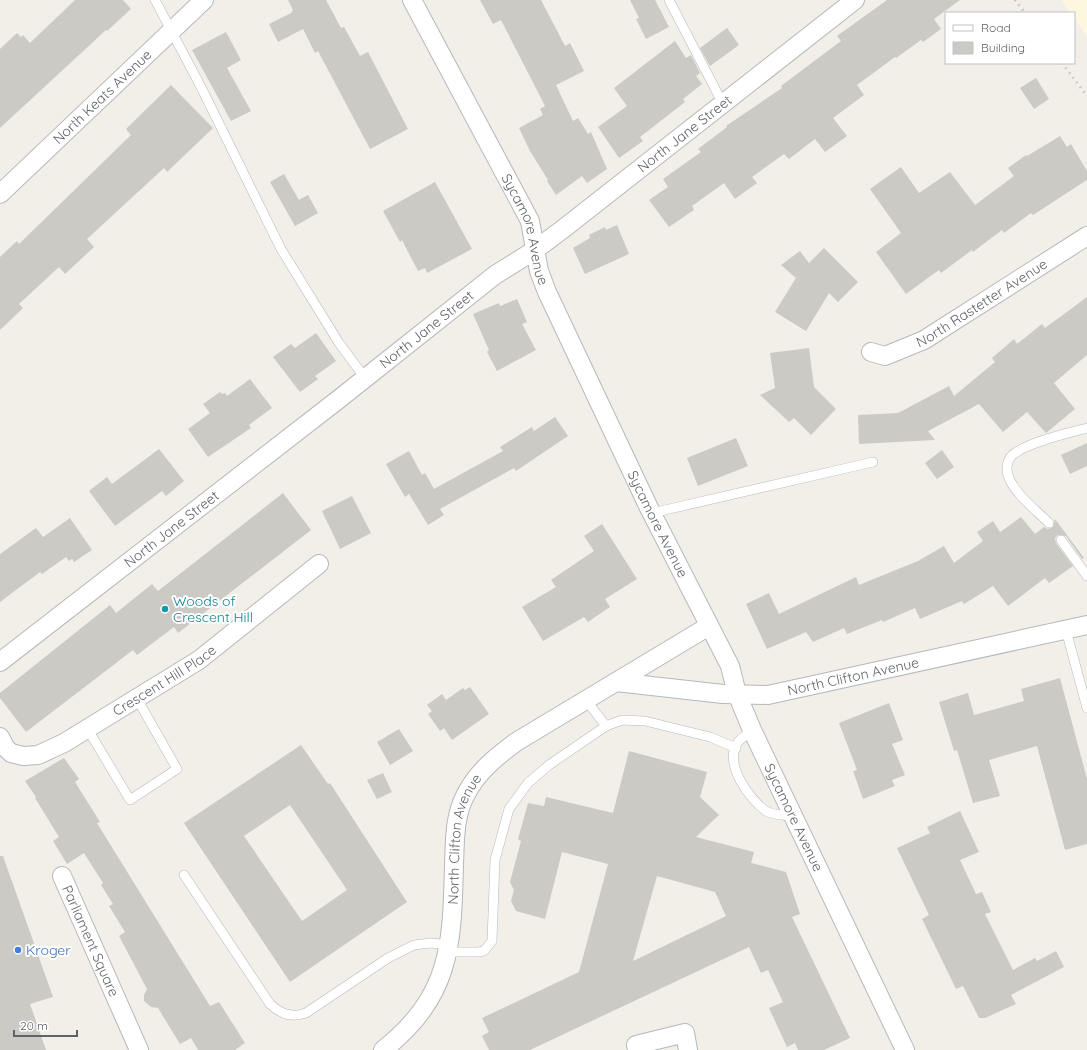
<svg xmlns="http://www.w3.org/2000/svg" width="1087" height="1050" viewBox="0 0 1087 1050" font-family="Quicksand,sans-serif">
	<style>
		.commercial { fill: #fef7e0 }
		.building { fill: #cccac5; fill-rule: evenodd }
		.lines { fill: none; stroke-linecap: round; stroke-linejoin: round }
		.lane-casing { stroke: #b5b8bc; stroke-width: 10 }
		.street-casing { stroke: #b5b8bc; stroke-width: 20 }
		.lane { stroke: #fff; stroke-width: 9 }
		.street { stroke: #fff; stroke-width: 18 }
		.rail { stroke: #b6b7b8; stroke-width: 3; stroke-dasharray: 1 5; stroke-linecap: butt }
		.culture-dot { fill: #0f9aa8; stroke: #fff; stroke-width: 1.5 }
		.shop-dot { fill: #3f7fe0; stroke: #fff; stroke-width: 1.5 }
		.labels { text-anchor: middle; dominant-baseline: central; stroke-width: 4; stroke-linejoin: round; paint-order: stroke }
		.street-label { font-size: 14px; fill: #5f6368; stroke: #fff }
		.culture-label { font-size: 14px; fill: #0d838f; stroke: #fff; text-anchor: start }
		.shop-label { font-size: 14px; fill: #366cbe; stroke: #fff; text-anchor: start }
	</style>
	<rect width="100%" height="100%" fill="#f1efe8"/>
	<!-- commercial -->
	<polygon class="commercial" points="1061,0 1087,0 1087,37 1074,18 1074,13 1070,13"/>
	<!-- building -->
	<g class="building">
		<polygon points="75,0 123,0 131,9 107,31 106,30 0,128 0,49 17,33 21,37 23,35 30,43"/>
		<polygon points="288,0 326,0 341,28 344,27 360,56 368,52 408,129 370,149 318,51 315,53 303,29 278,42 269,24 291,13 293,10"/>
		<polygon points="480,0 541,0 565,46 570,43 584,71 556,85 573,121 578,118 588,134 591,132 607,169 587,183 582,176 556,195 547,181 548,180 530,151 519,128 543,115 540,109 545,106 501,20 493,24"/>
		<polygon points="630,0 655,0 669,27 646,39 636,19 639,18"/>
		<polygon points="887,0 960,0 934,19 941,29 923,42 921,40 896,58 895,57 857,85 864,95 833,118 847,136 825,152 815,139 789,159 784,154 752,177 757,183 735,199 724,183 692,206 694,210 669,227 649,200 668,187 663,179 701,152 698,149 727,127 726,126 782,88 781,86 841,41 837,36"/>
		<polygon points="727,28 739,45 710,66 700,48"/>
		<polygon points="226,32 241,60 227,68 251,111 231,121 192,50"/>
		<polygon points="675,41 686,58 691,55 700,73 696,76 702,84 683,99 685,102 640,137 643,141 619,158 598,127 627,106 614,88"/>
		<polygon points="1036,78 1049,99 1034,109 1020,88"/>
		<polygon points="171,85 213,128 167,172 164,168 87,239 94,247 65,274 59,267 19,304 23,308 0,330 0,257 17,241 19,244 131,135 126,129"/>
		<polygon points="1060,136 1067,147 1071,144 1087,171 1087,180 1033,215 1031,213 1004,233 1002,230 973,252 972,250 941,273 939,270 906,294 876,252 901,233 870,189 901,167 919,193 950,172 975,205 1014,176 1008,168 1026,155 1027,156"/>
		<polygon points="284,174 299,200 308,195 318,213 295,226 270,182"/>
		<polygon points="435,182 472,249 427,273 425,268 418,271 402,240 400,242 383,211"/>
		<polygon points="617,225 629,254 585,274 573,248 590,238 589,235 605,227 606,230"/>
		<polygon points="824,248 858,282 838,302 829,293 806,331 775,312 796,278 781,265 800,251 809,263"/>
		<polygon points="1087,297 1087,355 1054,383 1075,409 1046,433 1027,412 1003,432 979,404 928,431 935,440 859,444 858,415 898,413 949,386 954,396 995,362 992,358 1014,339 1017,344 1042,324 1045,328"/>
		<polygon points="517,299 527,322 522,324 536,350 497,371 487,352 489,350 473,314 499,303 500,306"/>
		<polygon points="316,333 336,361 315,376 318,379 300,392 273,357 291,344 295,348"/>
		<polygon points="809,348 814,387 836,409 811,435 794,418 789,422 760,395 775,388 770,353"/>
		<polygon points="250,379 272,408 249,425 251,428 208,457 188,429 210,413 203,404 220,392 222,394 225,393 227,396"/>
		<polygon points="555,417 568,436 516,471 514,468 440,509 444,515 428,525 409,494 405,497 386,464 409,451 422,475 425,473 434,489 503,451 500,447 532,427 534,431"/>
		<polygon points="736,438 748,466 698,486 687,458"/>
		<polygon points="1087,443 1087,466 1070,474 1061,455"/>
		<polygon points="159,449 184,481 166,496 162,491 115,526 89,491 107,477 112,484"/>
		<polygon points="942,450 954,467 937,479 925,463"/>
		<polygon points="283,493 311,530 178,633 174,627 137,655 133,650 26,732 0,698 0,693 110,605 116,613 152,584 158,591"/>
		<polygon points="352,496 371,533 340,549 322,511"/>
		<polygon points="1021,517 1035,534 1044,527 1048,529 1053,527 1055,519 1084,558 1082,559 1066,536 1058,535 1055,538 1056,543 1073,566 1049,583 1045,578 1008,606 993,586 964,604 962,601 920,619 915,608 883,622 882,620 847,634 844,628 813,642 806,632 767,649 746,604 769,593 779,614 856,577 859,585 918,561 944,546 954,563 983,541 977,532 993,521 1000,532"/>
		<polygon points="70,518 92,550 74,562 72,559 69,561 66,557 42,574 40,572 0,602 0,554 36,528 43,537"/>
		<polygon points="602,524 637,579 605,599 610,607 588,622 584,617 543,641 522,607 556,587 551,580 594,551 584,536"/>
		<polygon points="1060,678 1087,779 1087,844 1065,850 1037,746 989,760 1000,796 973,803 957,750 954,751 939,702 968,693 974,715 1024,701 1021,689"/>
		<polygon points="470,687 489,714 452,740 444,728 440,731 428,714 432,711 427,705 442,694 446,700 463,688 465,690"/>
		<polygon points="889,703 903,740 892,744 905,775 892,780 895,786 863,799 853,771 857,770 839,723"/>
		<polygon points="399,729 413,751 390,765 377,742"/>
		<path d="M301,745L328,784L330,783L407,902L290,982L184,823ZM290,805L347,890L302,921L244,836Z"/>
		<path d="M629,751L707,772L700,797L719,815L696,837L754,852L751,863L786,872L800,914L792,917L850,1038L824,1050H798L795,1043L787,1047L769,1008L783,1002L768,970L761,973L749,947L530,1050H489L482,1036L489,1032L482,1018L579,972L608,864L562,852L545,919L516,911L511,901L514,890L510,882L521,841L518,839L528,803L544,806L546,797L613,813ZM657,876L715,892L726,916L633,961Z"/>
		<polygon points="64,758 79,779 75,782 100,822 97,823 210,1006 219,1002 245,1043 235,1050 198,1050 191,1038 180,1044 158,1008 151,1007 144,1001 144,995 147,989 119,936 125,932 109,906 113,904 101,885 103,883 84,853 67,864 53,841 59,837 35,798 36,797 25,781"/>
		<polygon points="383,773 392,792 377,799 367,780"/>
		<polygon points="960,811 979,852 960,860 976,894 982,892 991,912 985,914 1013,970 1035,958 1037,961 1056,951 1064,967 1011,995 1016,1004 985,1018 979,1018 963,986 956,989 922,919 929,915 897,848 930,833 927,827"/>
		<polygon points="0,856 3,856 53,997 30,1004 46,1050 0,1050"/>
	</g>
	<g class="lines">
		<defs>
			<g id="lane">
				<polyline points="155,0 202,89 281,249 339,343 365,378"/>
				<polyline points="669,0 723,104"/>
				<polyline points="652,513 873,462"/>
				<path d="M1049,523C1036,510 1016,495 1009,478C1005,469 1007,458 1015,453C1030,442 1068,433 1087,428"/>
				<polyline points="1061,540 1087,576"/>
				<polyline points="1066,630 1087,708"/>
				<polyline points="586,700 606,726"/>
				<polyline points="87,728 130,800 177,769 136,697"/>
				<path d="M752,730C748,734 741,738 738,742C723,763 749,799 766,811C773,815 785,815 793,817"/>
				<path d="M184,875L270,1004C281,1014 291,1018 306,1013L388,958L414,945L431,943L450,945"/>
				<polyline points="448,952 478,952 484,951 492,941 495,860 509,809 528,783 549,765 606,726 622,720 645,721 710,737 736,748"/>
			</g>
			<g id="street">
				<path id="s1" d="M412,0L530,221L539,271L547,292L649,508L730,666L737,694L752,730L905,1050"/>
				<path id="s2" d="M0,194L204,0"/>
				<path id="s3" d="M871,352L885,356L924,340L1087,236"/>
				<path id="s4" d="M0,662L339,399L495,275L535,250L563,229L855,0"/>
				<path id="s5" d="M616,682L723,694L768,695L1087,625"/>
				<path id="s6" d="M0,737L5,747L11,753L23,756L38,755L64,743L199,660L319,564"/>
				<path id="s7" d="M62,876L139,1050"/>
				<path id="s8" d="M383,1050C451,996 452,946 454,865C455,841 454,816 466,794C478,771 496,757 516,742L709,626"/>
				<polyline points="637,1050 636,1045 685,1033 688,1050"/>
			</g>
		</defs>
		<!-- lane casing -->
		<use href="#lane" class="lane-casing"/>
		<!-- street casing -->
		<use href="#street" class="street-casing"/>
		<!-- lane -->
		<use href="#lane" class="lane"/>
		<!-- street -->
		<use href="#street" class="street"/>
		<!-- rail -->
		<g class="rail">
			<polyline points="1015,0 1025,13"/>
			<polyline points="1062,63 1087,96"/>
		</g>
	</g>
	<!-- markers -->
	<circle class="culture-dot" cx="165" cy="609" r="4"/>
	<circle class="shop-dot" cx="18" cy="950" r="4"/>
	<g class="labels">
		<!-- street labels -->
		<g class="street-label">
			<text stroke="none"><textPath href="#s2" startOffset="141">North Keats Avenue</textPath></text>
			<text stroke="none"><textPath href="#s4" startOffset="865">North Jane Street</textPath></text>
			<text stroke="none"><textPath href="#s1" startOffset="257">Sycamore Avenue</textPath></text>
			<text stroke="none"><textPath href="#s3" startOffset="125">North Rastetter Avenue</textPath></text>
			<text stroke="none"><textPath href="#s4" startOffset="541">North Jane Street</textPath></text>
			<text stroke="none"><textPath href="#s1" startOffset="581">Sycamore Avenue</textPath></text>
			<text stroke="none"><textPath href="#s4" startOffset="217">North Jane Street</textPath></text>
			<text stroke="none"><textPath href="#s5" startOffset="240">North Clifton Avenue</textPath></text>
			<text stroke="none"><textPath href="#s6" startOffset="194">Crescent Hill Place</textPath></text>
			<text stroke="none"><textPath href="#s1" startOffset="905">Sycamore Avenue</textPath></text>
			<text stroke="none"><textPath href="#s8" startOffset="235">North Clifton Avenue</textPath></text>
			<text stroke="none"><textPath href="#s7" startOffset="71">Parliament Square</textPath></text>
		</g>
		<!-- culture labels -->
		<g class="culture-label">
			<text x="173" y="601">Woods of<tspan x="173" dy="16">Crescent Hill</tspan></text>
		</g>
		<!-- shop labels -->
		<g class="shop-label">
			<text x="26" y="950">Kroger</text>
		</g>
	</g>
	<!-- legend -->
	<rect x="945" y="12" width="130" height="52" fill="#ffffff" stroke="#bfc1c3"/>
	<rect x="953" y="25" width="20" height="6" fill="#ffffff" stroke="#bfc1c3"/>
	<text x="981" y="32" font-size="12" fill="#5f6368">Road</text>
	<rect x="953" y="42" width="20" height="12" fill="#cccac5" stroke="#bfc1c3"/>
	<text x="981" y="52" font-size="12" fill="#5f6368">Building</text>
	<!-- scale -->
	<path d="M14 1030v6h63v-6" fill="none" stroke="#5f6368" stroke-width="2"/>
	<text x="20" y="1030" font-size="12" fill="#5f6368" stroke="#ffffff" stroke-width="3" paint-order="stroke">20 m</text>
</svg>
